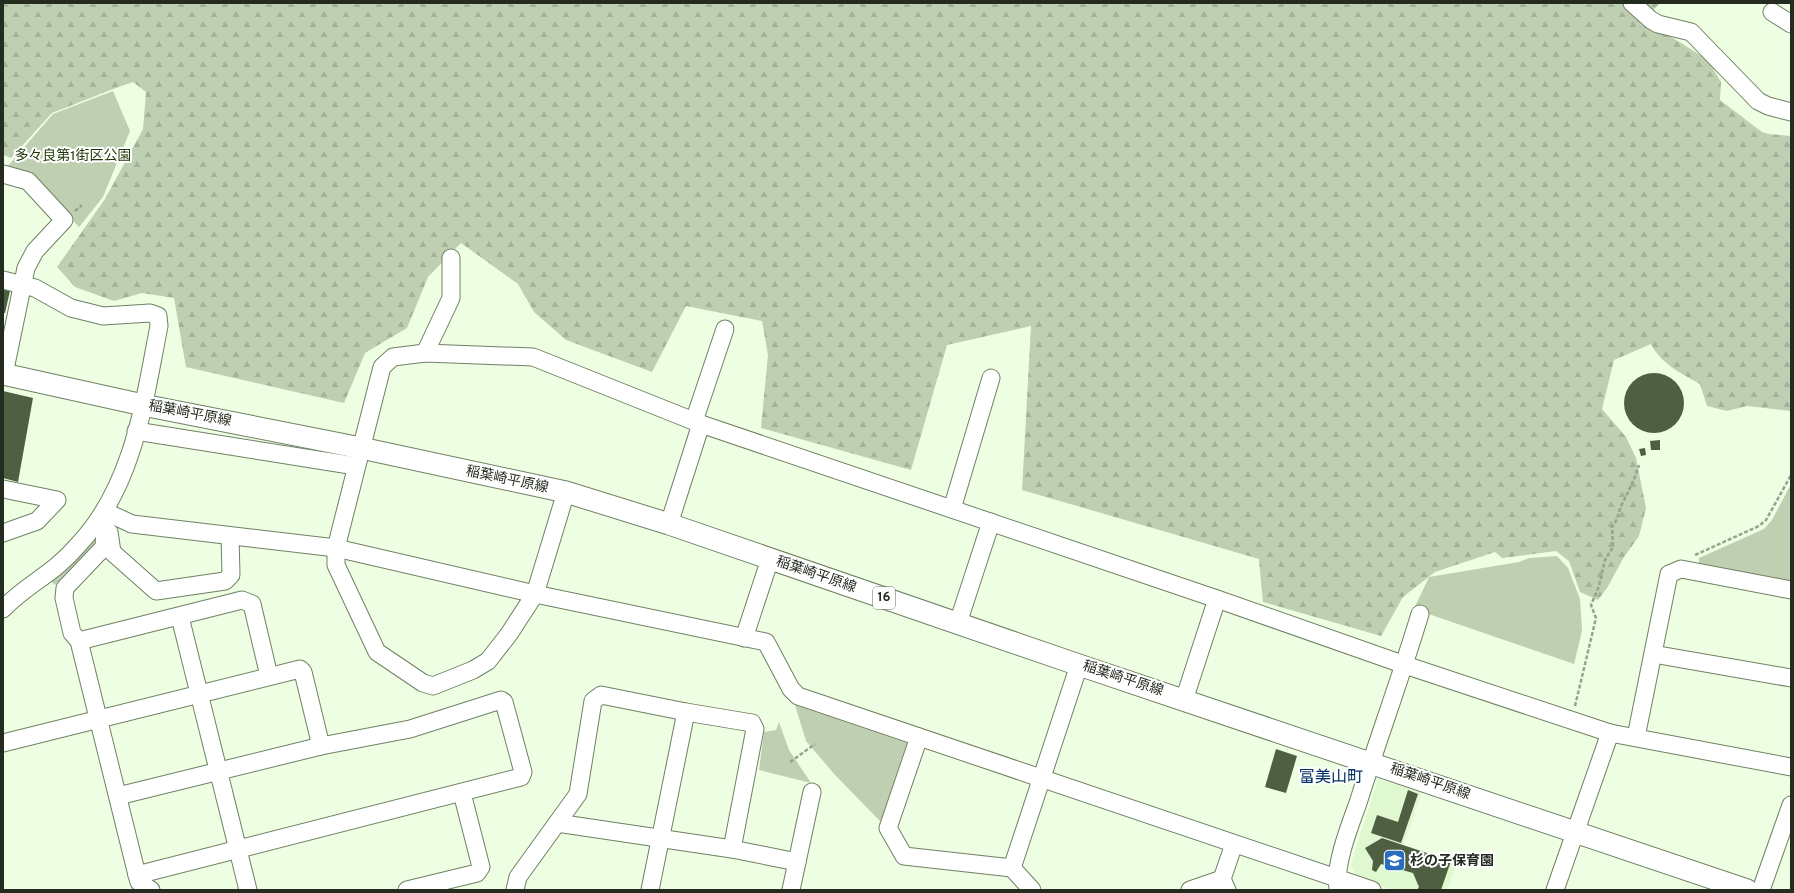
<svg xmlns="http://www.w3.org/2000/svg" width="1794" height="893" viewBox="0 0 1794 893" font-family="Overpass,'Noto Sans JP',sans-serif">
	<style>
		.built { fill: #e0f8d0 }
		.forest { fill: url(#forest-firs) }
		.green { fill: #becfb2 }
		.building { fill: #4e5f42 }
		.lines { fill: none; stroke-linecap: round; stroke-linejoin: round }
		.minor-casing { stroke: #6f8163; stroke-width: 19 }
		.major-casing { stroke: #6f8163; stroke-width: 23 }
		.path { stroke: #96a38e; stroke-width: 2.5; stroke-dasharray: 4 2; stroke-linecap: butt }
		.minor { stroke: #fff; stroke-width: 17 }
		.major { stroke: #fff; stroke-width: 21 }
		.labels { text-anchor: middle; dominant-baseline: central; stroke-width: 4; stroke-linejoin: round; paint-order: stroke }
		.shield { fill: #fff; stroke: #666b62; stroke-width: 1 }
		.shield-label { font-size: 13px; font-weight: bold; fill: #242b1f }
		.park-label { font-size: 14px; fill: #1e3704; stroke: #fff }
		.street-label { font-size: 14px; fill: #242b1f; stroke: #fff }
		.poi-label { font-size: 14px; font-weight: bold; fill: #242b1f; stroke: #fff; text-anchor: start }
		.quarter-label { font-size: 16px; fill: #023062; stroke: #fff }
	</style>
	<defs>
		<pattern id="forest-firs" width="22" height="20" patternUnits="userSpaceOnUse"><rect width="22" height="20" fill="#becfb2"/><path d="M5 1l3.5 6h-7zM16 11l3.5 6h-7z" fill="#a3b299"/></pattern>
	</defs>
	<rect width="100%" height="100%" fill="#edfee3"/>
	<!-- built -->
	<polygon class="built" points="1378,779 1422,792 1403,846 1456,865 1447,890 1393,890 1358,879 1351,864"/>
	<!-- forest -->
	<path class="forest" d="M3,3H1660L1640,24L1673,38L1708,60L1721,82L1720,100L1762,132L1769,134L1791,136V411L1747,406L1727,411L1707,406L1700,384C1682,374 1661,364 1651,344L1614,360L1602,409L1626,437L1636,458L1646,508L1639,536L1624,557L1607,588L1598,600L1580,592L1569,561L1556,551L1502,558L1495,552L1435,572L1403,597L1381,636L1263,602L1259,559L1022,490L1031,326L947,345L911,470L761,428L768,355L762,321L686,306L652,372L566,340L534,312L518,284L461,243L428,277L407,328L365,353L344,403L186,367L174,298L142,293L114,301L75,287L57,267L105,199L143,129L146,92L133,82L113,89L52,113L11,158L3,155Z"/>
	<!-- green -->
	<g class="green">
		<polygon points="113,91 130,131 103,197 79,227 30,173 7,167 53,114"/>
		<polygon points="1791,484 1791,584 1699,565 1699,558 1764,529 1772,520"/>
		<polygon points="99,529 99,539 55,585 48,579"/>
		<polygon points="1557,556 1568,568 1580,599 1582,631 1574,664 1414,609 1429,577 1519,562 1529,558"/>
		<polygon points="795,705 907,743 881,822 836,776 806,741"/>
		<polygon points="779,722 789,750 811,783 759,770 764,732 776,730"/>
	</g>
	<!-- building -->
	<g class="building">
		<polygon points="3,289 10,291 5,313 3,313"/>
		<circle cx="1654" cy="403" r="30"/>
		<polygon points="3,391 33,398 18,482 3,478"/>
		<polygon points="1660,440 1660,450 1651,450 1650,441"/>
		<polygon points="1645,448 1646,455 1641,456 1639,449"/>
		<polygon points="1276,749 1297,756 1286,793 1265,787"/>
		<polygon points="1408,790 1418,794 1401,843 1371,833 1377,815 1398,822"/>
		<polygon points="1382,838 1451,861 1441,890 1417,890 1419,887 1413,873 1381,864 1376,872 1372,870 1373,861 1365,848"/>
	</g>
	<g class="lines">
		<defs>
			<g id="minor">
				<polyline points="1632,3 1651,20 1658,24 1691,32 1758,101 1768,106 1791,112"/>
				<polyline points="1772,12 1791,24"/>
				<polyline points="3,174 28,181 64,220 35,251 26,268 4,374"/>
				<path d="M3,280L35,288L71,308L103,316L150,313L158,316L159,326C144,402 134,485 79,544C73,551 65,559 58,565C39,581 21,590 3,609"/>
				<polyline points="425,353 451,298 451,258"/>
				<polyline points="694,421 725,329"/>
				<polyline points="136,431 356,466"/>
				<polyline points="3,489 57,500 37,521 3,533"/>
				<polyline points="566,492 535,594 509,634 488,661 473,670 433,686 423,683 377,652 336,565 336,548 382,367 393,357 425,353 533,357 701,424 1217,599 1405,665 1610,733 1791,767"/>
				<polyline points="952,509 991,378"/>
				<polyline points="106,512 132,524 336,548 535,594 766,642 791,689 798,696 1372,890"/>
				<polyline points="106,512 104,547 65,588 64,598 72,633 79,641 137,875 521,777 523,772 504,702 501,700 410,729 321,746 118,796"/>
				<polyline points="669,524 701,424"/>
				<polyline points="109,532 112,552 156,591 225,581 231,575 230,536"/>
				<polyline points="180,617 248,890"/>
				<polyline points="958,623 991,522"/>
				<polyline points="744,638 770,559"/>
				<polyline points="79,641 242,600 252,604 269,676"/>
				<polyline points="1653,654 1791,678"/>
				<polyline points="1184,700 1217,599"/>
				<polyline points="919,737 888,828 904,856 1012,868"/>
				<polyline points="1636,737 1669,574 1681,569 1791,590"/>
				<polyline points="3,743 300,669 303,672 321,746"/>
				<polyline points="557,823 732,849 797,862"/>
				<polyline points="137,875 139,882 151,890"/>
				<path d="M1338,888C1334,865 1350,825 1358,803C1378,739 1401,677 1420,614"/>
				<polyline points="407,890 477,873 481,867 462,793"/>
				<polyline points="515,890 518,877 578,794 593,701 601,695 686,712 752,723 755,729 732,849"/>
				<polyline points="650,890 686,712"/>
				<polyline points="791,890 812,792"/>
				<polyline points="1032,890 1012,868 1079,665"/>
				<polyline points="1190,890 1222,879"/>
				<polyline points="1227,890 1222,879 1234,844"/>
				<polyline points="1555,890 1610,733"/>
				<polyline points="1761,890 1791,805"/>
			</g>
			<polyline id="major" points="3,374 143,405 361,448 566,492 669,524 1079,665 1747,890"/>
		</defs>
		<!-- minor casing -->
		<use href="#minor" class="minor-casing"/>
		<!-- major casing -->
		<use href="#major" class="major-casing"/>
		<!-- path -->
		<g class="path">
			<polyline points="75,211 82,205"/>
			<polyline points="1695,555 1759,526 1766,520 1791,475"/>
			<path d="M1575,706L1596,618L1591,605L1599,586L1605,560L1613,547L1612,526C1618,521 1618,513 1621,506C1628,492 1634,481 1639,465"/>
			<polyline points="790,762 815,744"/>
		</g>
		<!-- minor -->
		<use href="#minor" class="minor"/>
		<!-- major -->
		<use href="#major" class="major"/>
	</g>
	<!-- icons -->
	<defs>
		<symbol id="school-square" viewBox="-11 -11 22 22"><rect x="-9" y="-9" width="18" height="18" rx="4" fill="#286dbe" stroke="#fff"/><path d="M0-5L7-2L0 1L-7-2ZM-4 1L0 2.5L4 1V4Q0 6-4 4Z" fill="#fff"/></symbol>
	</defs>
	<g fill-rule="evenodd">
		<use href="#school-square" x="1382" y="848" width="25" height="25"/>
	</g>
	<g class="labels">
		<!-- shield labels -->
		<rect class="shield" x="873" y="587" width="22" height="22" rx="3"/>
		<g class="shield-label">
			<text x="884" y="598">16</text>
		</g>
		<!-- park labels -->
		<g class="park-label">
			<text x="73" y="156">多々良第1街区公園</text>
		</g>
		<!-- street labels -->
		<g class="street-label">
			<text transform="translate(190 414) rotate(11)">稲葉崎平原線</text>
			<text transform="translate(507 480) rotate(12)">稲葉崎平原線</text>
			<text transform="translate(816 575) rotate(19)">稲葉崎平原線</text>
			<text transform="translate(1123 679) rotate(18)">稲葉崎平原線</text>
			<text transform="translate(1430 782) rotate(19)">稲葉崎平原線</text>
		</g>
		<!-- poi labels -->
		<g class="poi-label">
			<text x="1410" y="861">杉の子保育園</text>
		</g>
		<!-- quarter labels -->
		<g class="quarter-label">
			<text x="1331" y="778">富美山町</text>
		</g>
	</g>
	<!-- border -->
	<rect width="1794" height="893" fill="none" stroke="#242b1f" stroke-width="8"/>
</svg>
